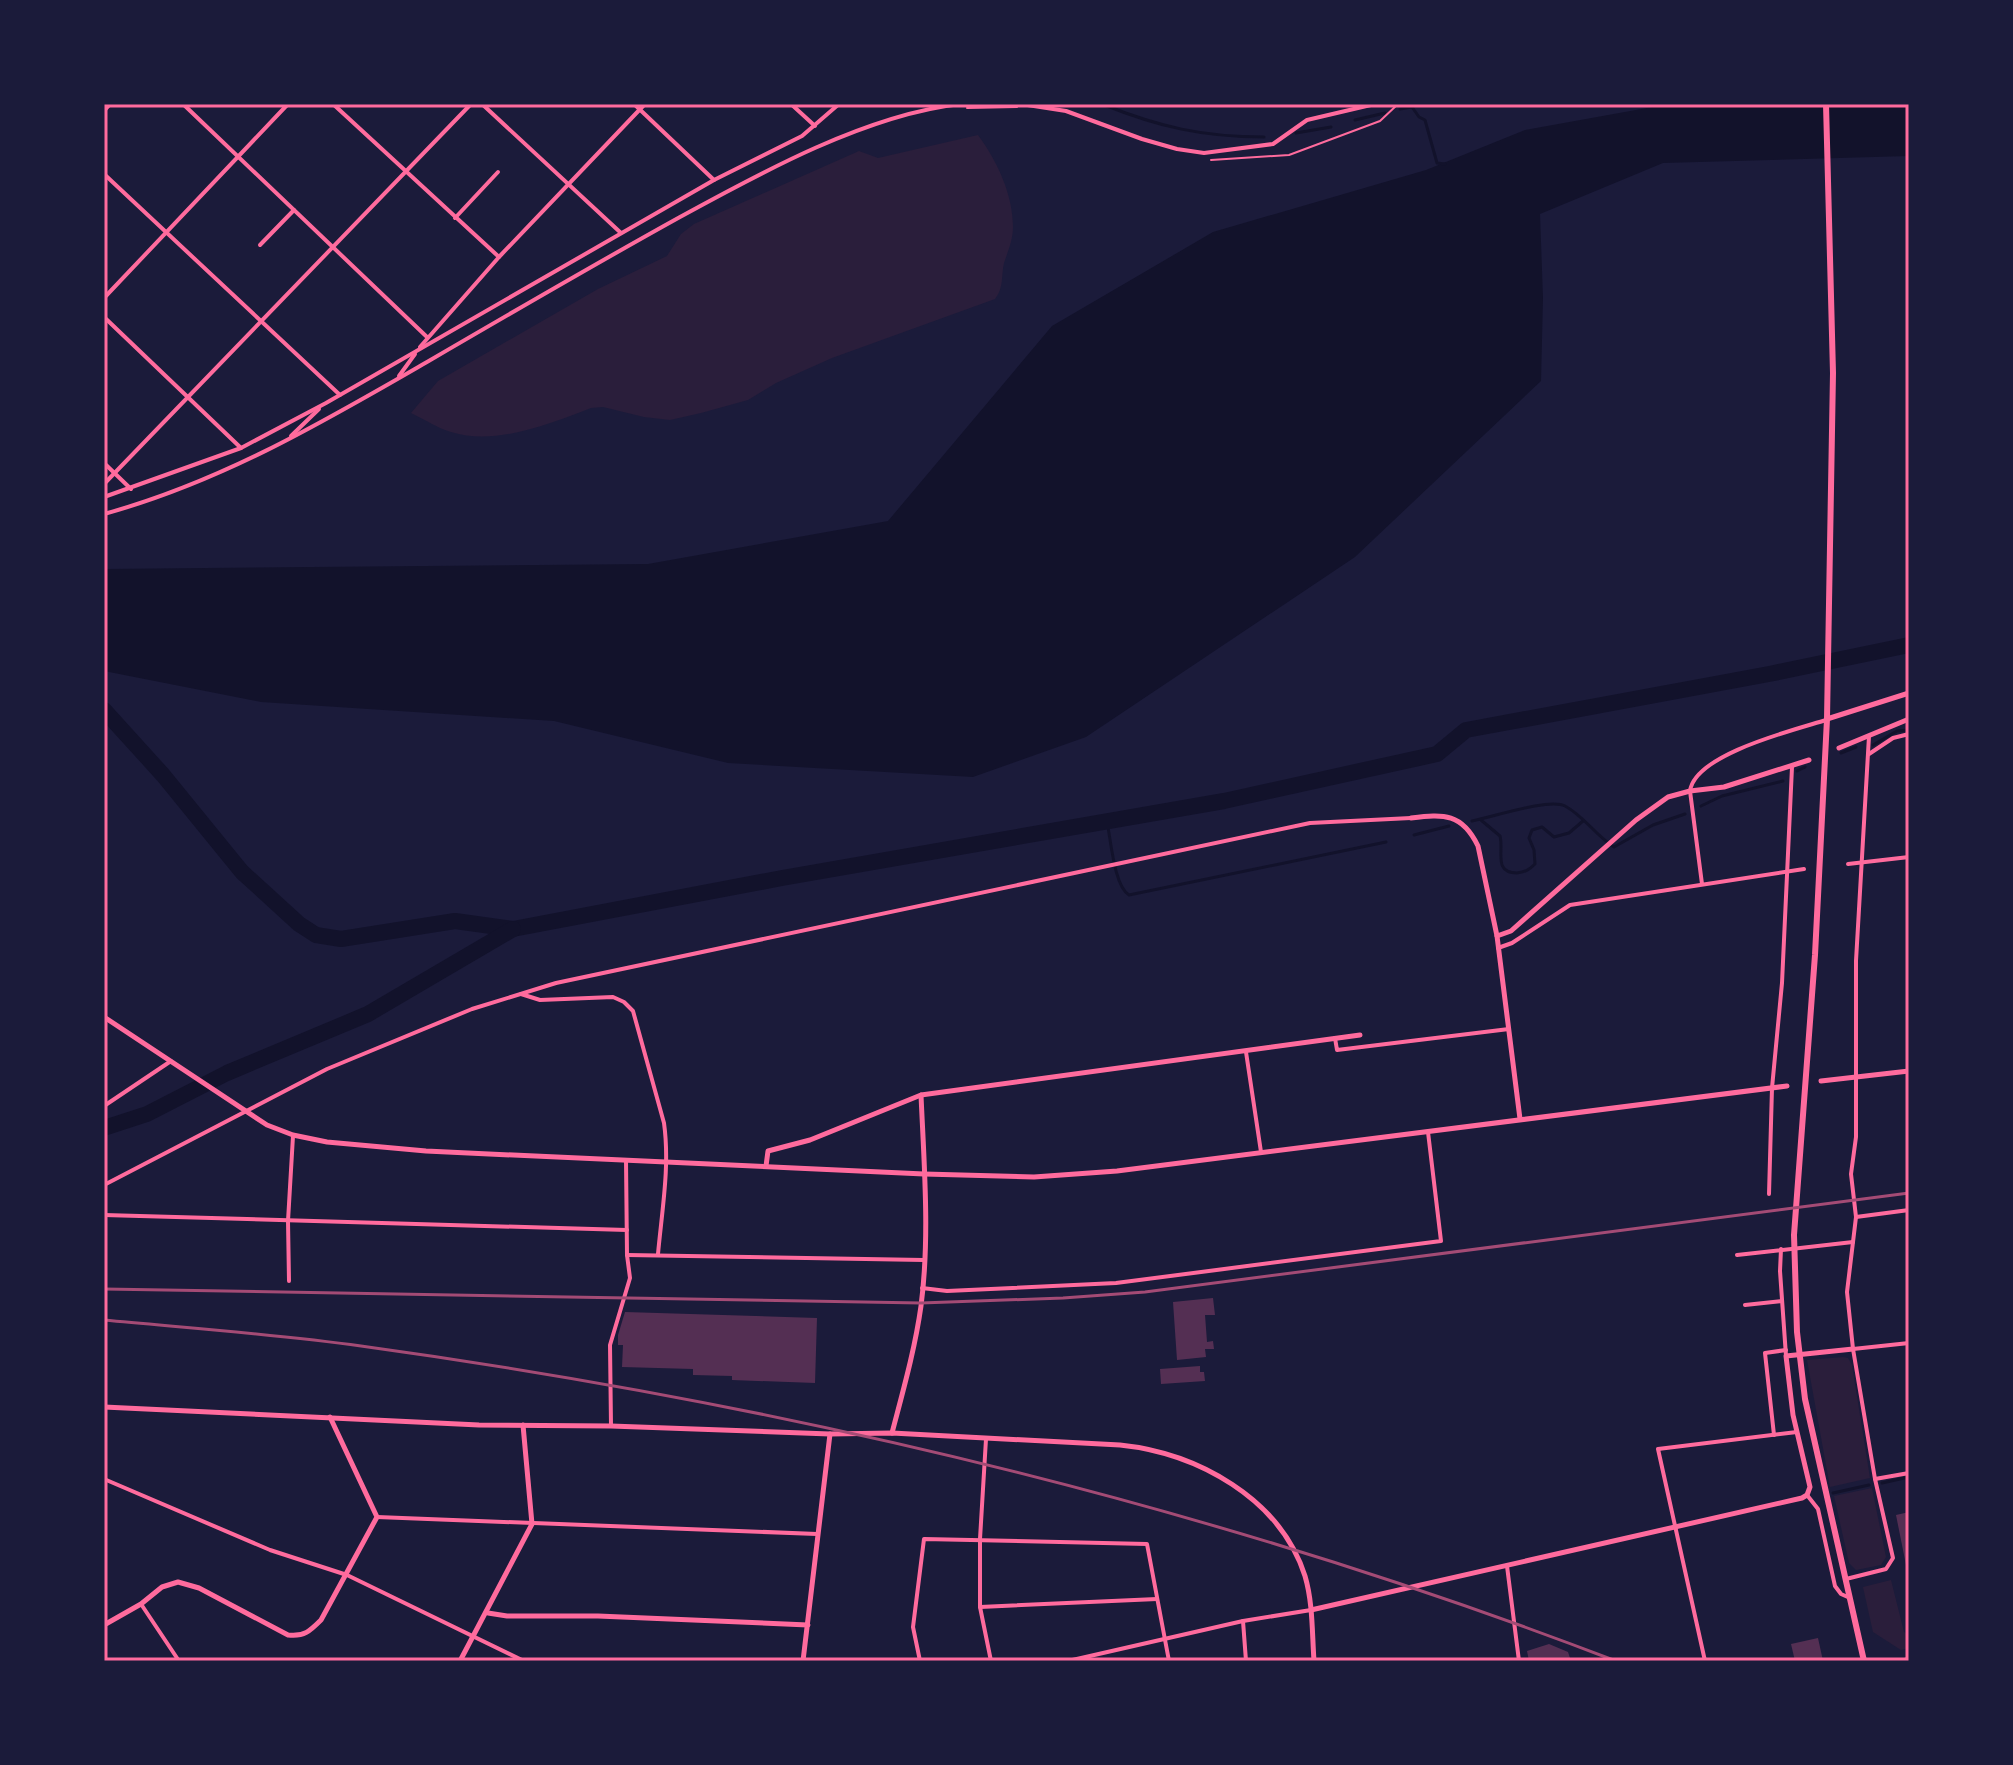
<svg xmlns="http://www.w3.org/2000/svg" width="2013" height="1765" viewBox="0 0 2013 1765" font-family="Montserrat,sans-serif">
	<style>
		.green { fill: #2a1e3b }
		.water { fill: #12122b }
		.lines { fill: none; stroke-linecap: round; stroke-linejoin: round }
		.stream { stroke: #12122b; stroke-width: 3 }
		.river { stroke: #12122b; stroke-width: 16 }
		.building { fill: #542f53 }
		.path { stroke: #ff6b9d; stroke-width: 2 }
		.minor { stroke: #ff6b9d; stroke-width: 4 }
		.tertiary { stroke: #ff6b9d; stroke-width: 5 }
		.trunk { stroke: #ff6b9d; stroke-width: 6 }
		.rail { stroke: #a44b75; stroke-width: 3 }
		.neatline { fill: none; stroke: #ff6b9d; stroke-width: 3 }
	</style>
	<rect width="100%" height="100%" fill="#1b1b3a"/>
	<!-- green -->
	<g class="green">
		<path d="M978,135C997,161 1013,194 1013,227C1013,240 1008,251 1004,263C1001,276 1004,288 995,299L832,358L776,383L748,400L701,413L670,420L644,417L603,407L591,408C549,424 496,446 451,432C437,428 424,419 411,413L438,381L598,289L667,256L681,234L694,224L859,151L878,158Z"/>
		<polygon points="1843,1357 1848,1358 1852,1365 1870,1478 1830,1487 1807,1360"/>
		<polygon points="1872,1488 1886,1557 1881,1565 1856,1570 1849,1563 1834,1496"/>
		<polygon points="1891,1580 1904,1632 1909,1635 1909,1648 1901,1650 1873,1632 1863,1587"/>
	</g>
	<!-- water -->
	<polygon class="water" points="1669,104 1909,104 1909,156 1663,163 1540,214 1543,298 1541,381 1355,557 1086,737 973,777 728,763 554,721 261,702 104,671 104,569 648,564 888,521 1052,326 1213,232 1426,170 1525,130"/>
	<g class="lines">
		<!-- stream -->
		<g class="stream">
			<path d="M1102,104C1159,127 1203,137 1264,137"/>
			<polyline points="1400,109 1412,107 1419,117 1425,120 1437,163 1445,164"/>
			<polyline points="1355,120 1385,113"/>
			<polyline points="1296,133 1331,127"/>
			<polyline points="1873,745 1897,731 1909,730"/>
			<polyline points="1841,753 1856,747"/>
			<polyline points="1797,771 1805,767"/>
			<polyline points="1701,806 1722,796 1783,781"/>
			<path d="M1481,820L1500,836C1504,851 1493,873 1517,873C1525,872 1529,870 1535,864L1534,850L1529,838L1532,830L1542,827L1554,837L1569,833L1583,821"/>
			<path d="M1472,821C1493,817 1549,798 1565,806C1584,816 1596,836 1614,847L1653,825L1685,814"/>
			<path d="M1107,822C1111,840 1114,886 1129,895L1386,842"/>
			<polyline points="1414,835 1449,826"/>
			<polyline points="1882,1483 1909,1477"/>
			<polyline points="1833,1493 1869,1485"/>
		</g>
		<!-- river -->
		<g class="river">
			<polyline points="104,710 163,775 242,872 299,924 316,935 341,939 455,921 513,929 782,878 1224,801 1437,754 1466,730 1769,674 1909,645"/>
			<polyline points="104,1128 147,1114 227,1073 368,1014 513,929"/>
		</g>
	</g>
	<!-- building -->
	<g class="building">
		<polygon points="1213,1298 1215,1315 1205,1315 1207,1342 1213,1341 1214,1349 1205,1349 1206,1357 1177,1360 1173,1302"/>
		<polygon points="625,1312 817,1318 815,1383 732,1380 732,1376 693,1375 693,1369 622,1367 623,1345 618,1345 618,1335"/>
		<polygon points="1200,1366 1200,1372 1204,1372 1205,1381 1161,1384 1160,1369"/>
		<polygon points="1909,1512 1909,1575 1908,1575 1896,1515"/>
		<polygon points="1818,1638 1823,1661 1795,1661 1791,1644"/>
		<polygon points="1549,1644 1568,1652 1571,1661 1529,1661 1527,1651"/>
	</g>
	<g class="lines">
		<!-- path -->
		<g class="path">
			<polyline points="967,108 1017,107"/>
			<polyline points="1211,160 1289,155 1380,121 1398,104"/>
		</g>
		<!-- minor -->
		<g class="minor">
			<polyline points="183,104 427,337"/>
			<polyline points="333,104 499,257"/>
			<polyline points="482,104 621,233"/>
			<polyline points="634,104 714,180"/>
			<polyline points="791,104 815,126"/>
			<polyline points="1021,104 1066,111 1142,139 1177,149 1204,153 1273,144 1307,120 1375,104"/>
			<polyline points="104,111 110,104"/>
			<polyline points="104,174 340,395"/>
			<polyline points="455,218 498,172"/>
			<polyline points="260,245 294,210"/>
			<polyline points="104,298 288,104"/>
			<polyline points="104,317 241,448"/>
			<polyline points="420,347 499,257 645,104"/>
			<polyline points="399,376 415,354"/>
			<polyline points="291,436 319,409"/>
			<polyline points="104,463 131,489"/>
			<polyline points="104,484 471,104"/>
			<polyline points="104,497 241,448 326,403 714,180 802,136 839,104"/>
			<path d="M104,514C221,482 323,422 427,362C511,313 595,264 680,217C762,172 866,115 960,104"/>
			<polyline points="1869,754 1893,738 1909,734"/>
			<polyline points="1848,864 1909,857"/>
			<path d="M1702,884L1690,791C1695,754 1794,730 1826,720"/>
			<polyline points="1498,948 1512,943 1570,905 1804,869"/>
			<path d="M521,994L540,1000L613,997L624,1002L633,1011L664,1123C670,1166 662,1210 658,1254"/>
			<polyline points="1335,1038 1337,1050 1509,1029"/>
			<polyline points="1246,1052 1261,1152"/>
			<polyline points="104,1106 171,1061"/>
			<polyline points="104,1185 327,1069 472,1009 556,983 1310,823 1411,818"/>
			<polyline points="1769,1194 1772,1088 1782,983 1792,767"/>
			<polyline points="104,1215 627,1230"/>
			<polyline points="1856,1217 1909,1210"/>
			<polyline points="1781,1249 1780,1271 1786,1356"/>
			<polyline points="627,1255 924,1260"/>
			<polyline points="1737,1255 1853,1242"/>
			<polyline points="289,1281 288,1221 293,1136"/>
			<polyline points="922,1288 947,1291 1116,1283 1441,1241 1428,1132"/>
			<polyline points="1745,1305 1782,1301"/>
			<polyline points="1853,1349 1909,1343"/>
			<polyline points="611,1426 610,1345 630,1278 627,1255 626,1160"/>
			<polyline points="1774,1435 1765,1353 1786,1350"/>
			<polyline points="986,1439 980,1539 980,1607 991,1661"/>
			<polyline points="104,1479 270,1550 347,1575 524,1661"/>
			<polyline points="1875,1479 1909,1473"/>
			<polyline points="1807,1495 1818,1509 1835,1586 1841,1594 1850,1598"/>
			<polyline points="377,1517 817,1534"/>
			<polyline points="1507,1566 1519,1661"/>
			<polyline points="1846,1579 1886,1569 1893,1558 1875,1479 1853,1349 1847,1292 1856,1217 1851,1174 1856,1137 1856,961 1869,736"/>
			<polyline points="141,1604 179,1661"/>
			<polyline points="980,1607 1157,1599"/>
			<polyline points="1243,1621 1246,1661"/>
			<polyline points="920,1661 913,1627 924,1539 1147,1544 1169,1661"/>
			<polyline points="1068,1661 1243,1621 1311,1610"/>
			<polyline points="1705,1661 1658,1449 1797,1432"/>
		</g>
		<!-- tertiary -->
		<g class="tertiary">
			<polyline points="1827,719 1909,693"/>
			<polyline points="1839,748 1909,719"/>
			<path d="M1411,818C1444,814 1462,813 1478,846L1497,936L1520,1119"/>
			<polyline points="1497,936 1511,931 1636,820 1668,797 1690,791 1724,787 1809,760"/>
			<polyline points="104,1017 267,1125 293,1135 327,1142 426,1151 924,1174 1034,1177 1117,1171 1787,1086"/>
			<polyline points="1821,1081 1909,1071"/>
			<polyline points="766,1166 768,1151 810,1140 921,1095 1360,1035"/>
			<path d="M104,1407L479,1425L611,1426L830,1434L892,1433L1120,1445C1197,1453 1280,1498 1305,1576C1313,1603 1312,1633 1314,1661"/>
			<path d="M892,1433C903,1391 915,1349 921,1306C930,1237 924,1164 921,1095"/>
			<polyline points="1311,1610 1802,1498 1807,1495 1810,1487 1793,1415 1786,1356 1853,1349"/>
			<polyline points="488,1613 507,1616 598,1616 808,1625"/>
			<path d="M104,1625L141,1604L162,1587L178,1582L199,1588L288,1635C304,1637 310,1631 321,1620L377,1517L330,1417"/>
			<polyline points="460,1661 532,1524 523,1425"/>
			<polyline points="803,1661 830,1434"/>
		</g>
		<!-- trunk -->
		<g class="trunk">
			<polyline points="1826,104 1833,373 1827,719 1815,955 1794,1235 1797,1332 1805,1399 1864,1661"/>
			<polyline points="1905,1661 1909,1660"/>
		</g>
		<!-- rail -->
		<g class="rail">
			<polyline points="104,1289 921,1303 1063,1298 1145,1292 1909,1193"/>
			<path d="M104,1320C189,1328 275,1334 361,1346C790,1405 1212,1506 1616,1661"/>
		</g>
	</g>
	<!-- border -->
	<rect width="2013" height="1765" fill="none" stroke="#1b1b3a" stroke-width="212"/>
	<rect x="106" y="106" width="1801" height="1553" class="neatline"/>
</svg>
